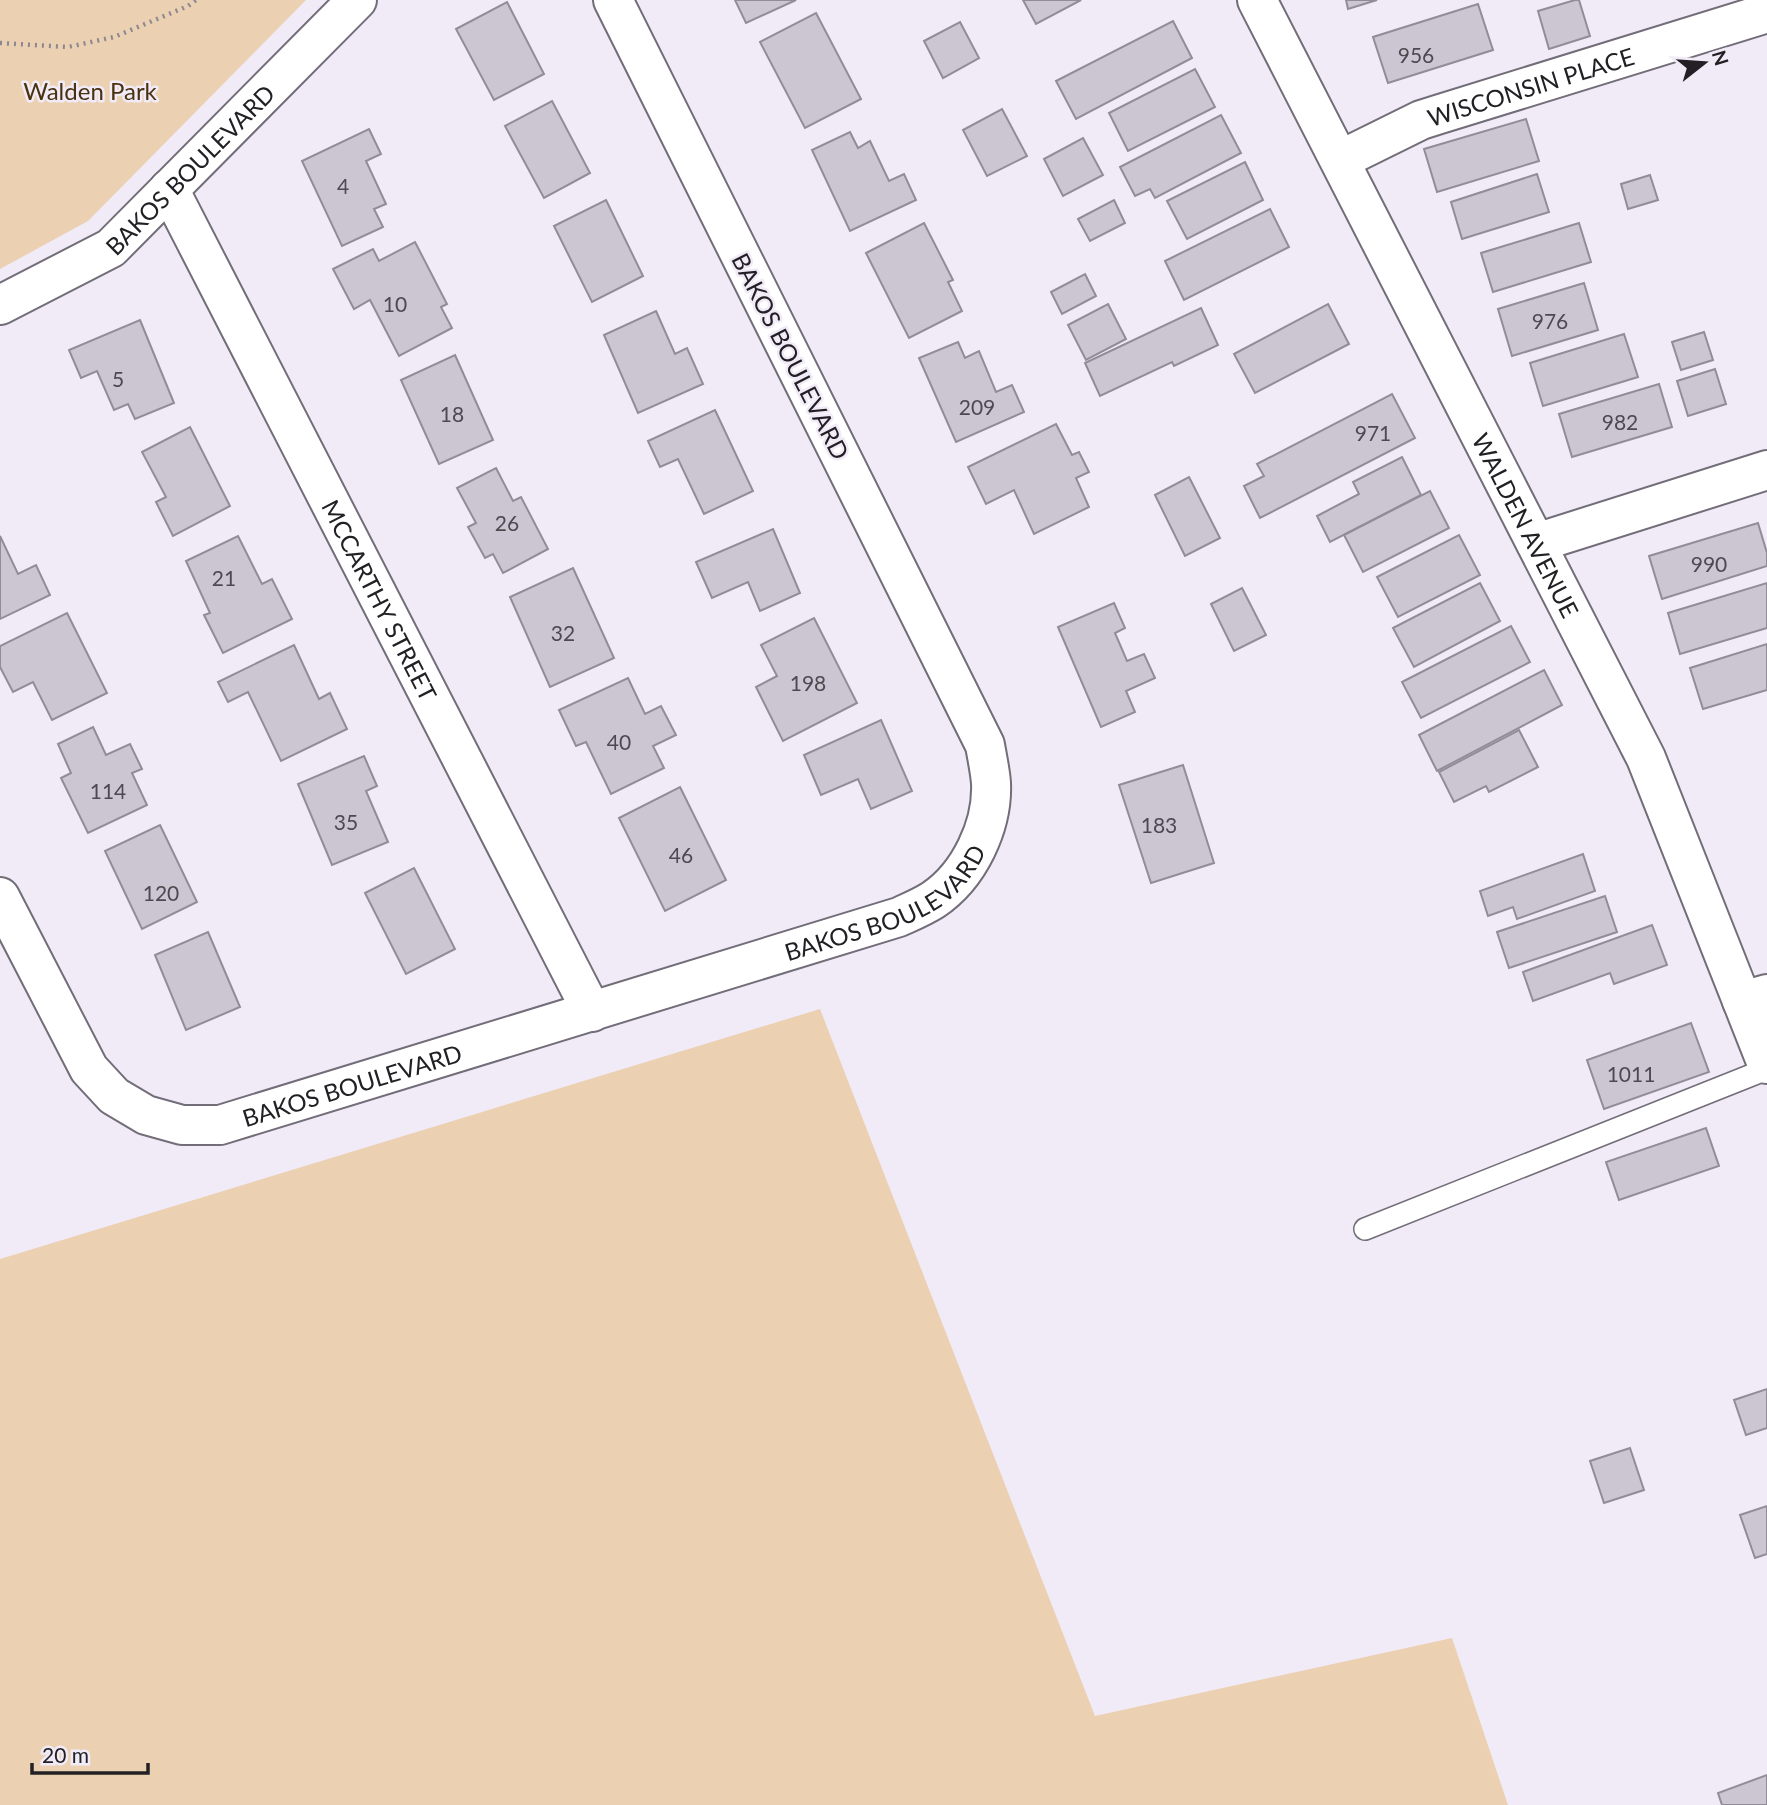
<svg xmlns="http://www.w3.org/2000/svg" width="1767" height="1805" viewBox="0 0 1767 1805" font-family="Lato,sans-serif">
	<style>
		.green { fill: #ebd0b1 }
		.building { fill: #ccc6d2; stroke: #928c98; stroke-width: 2 }
		.lines { fill: none; stroke-linecap: round; stroke-linejoin: round }
		.service-casing { stroke: #726d78; stroke-width: 24 }
		.minor-casing { stroke: #726d78; stroke-width: 42 }
		.secondary-casing { stroke: #726d78; stroke-width: 42 }
		.path { stroke: #8c8891; stroke-width: 4.5; stroke-dasharray: 2 5; stroke-linecap: butt }
		.service { stroke: #fff; stroke-width: 21 }
		.minor { stroke: #fff; stroke-width: 38 }
		.secondary { stroke: #fff; stroke-width: 38 }
		.labels { text-anchor: middle; dominant-baseline: central; stroke-width: 5; stroke-linejoin: round; paint-order: stroke }
		.number-label { font-size: 21px; fill: #4c4a50 }
		.street-label { font-size: 24px; fill: #222024; stroke: #f1ebf8 }
		.park-label { font-size: 24px; fill: #4a310f; stroke: #f1ebf8 }
	</style>
	<rect width="100%" height="100%" fill="#f1ebf8"/>
	<!-- green -->
	<g class="green">
		<polygon points="0,0 306,0 88,221 0,269"/>
		<polygon points="820,1009 1095,1716 1452,1638 1508,1805 0,1805 0,1259"/>
	</g>
	<!-- building -->
	<g class="building">
		<polygon points="735,0 796,0 746,23"/>
		<polygon points="1023,0 1081,0 1036,24"/>
		<polygon points="1346,0 1377,0 1348,9"/>
		<polygon points="1575,0 1579,0 1590,36 1549,49 1538,11"/>
		<polygon points="507,2 544,74 494,100 456,29"/>
		<polygon points="1478,4 1493,50 1388,83 1373,37"/>
		<polygon points="816,13 861,99 805,128 760,42"/>
		<polygon points="1173,21 1192,58 1076,119 1056,81"/>
		<polygon points="960,22 979,58 943,78 924,41"/>
		<polygon points="1195,69 1215,107 1128,151 1109,113"/>
		<polygon points="552,101 590,173 544,198 505,126"/>
		<polygon points="1002,109 1027,156 987,176 963,130"/>
		<polygon points="1221,115 1241,153 1155,198 1150,189 1135,196 1120,167"/>
		<polygon points="1526,119 1539,161 1437,192 1424,149"/>
		<polygon points="369,129 381,154 366,161 386,204 374,209 383,227 342,246 302,161"/>
		<polygon points="850,132 858,148 870,141 889,181 904,174 916,200 850,231 812,150"/>
		<polygon points="1083,138 1103,175 1063,196 1044,159"/>
		<polygon points="1245,162 1263,200 1187,239 1167,201"/>
		<polygon points="1537,174 1549,212 1462,239 1451,202"/>
		<polygon points="1650,175 1658,200 1628,209 1621,184"/>
		<polygon points="606,200 643,276 592,302 554,226"/>
		<polygon points="1114,200 1125,223 1090,241 1078,219"/>
		<polygon points="1270,209 1289,247 1184,300 1165,261"/>
		<polygon points="924,223 953,280 948,282 962,311 909,338 866,253"/>
		<polygon points="1579,223 1591,262 1493,292 1481,253"/>
		<polygon points="415,242 447,304 441,307 452,328 399,356 370,300 354,309 333,269 373,249 379,261"/>
		<polygon points="1085,274 1096,296 1062,314 1051,292"/>
		<polygon points="1584,283 1598,330 1512,356 1498,309"/>
		<polygon points="1108,304 1126,339 1086,360 1068,325"/>
		<polygon points="1328,304 1349,344 1255,393 1234,354"/>
		<polygon points="1201,308 1218,345 1174,366 1172,362 1100,396 1085,363"/>
		<polygon points="656,311 675,354 687,348 703,384 638,413 604,335"/>
		<polygon points="140,320 174,403 135,419 128,404 114,410 97,371 81,378 69,350"/>
		<polygon points="1704,332 1713,360 1681,370 1672,342"/>
		<polygon points="1624,334 1638,377 1543,406 1530,363"/>
		<polygon points="958,342 965,358 979,351 996,392 1012,385 1024,412 956,442 919,358"/>
		<polygon points="455,355 493,440 439,464 401,380"/>
		<polygon points="1715,369 1726,404 1688,416 1677,381"/>
		<polygon points="1659,384 1672,427 1572,457 1559,414"/>
		<polygon points="1392,394 1415,438 1260,518 1244,486 1264,476 1257,464"/>
		<polygon points="715,410 753,491 704,514 678,459 660,467 648,441"/>
		<polygon points="1056,424 1072,455 1079,452 1089,472 1076,478 1089,507 1034,534 1014,490 986,504 968,467"/>
		<polygon points="190,427 230,506 173,536 156,502 166,497 142,452"/>
		<polygon points="1402,457 1421,495 1330,542 1317,516 1359,494 1353,482"/>
		<polygon points="496,468 513,501 521,497 548,549 503,573 493,554 485,558 468,527 476,523 457,488"/>
		<polygon points="1189,477 1220,538 1185,556 1155,495"/>
		<polygon points="1430,491 1449,528 1363,572 1344,535"/>
		<polygon points="1758,523 1767,553 1767,566 1662,599 1649,556"/>
		<polygon points="773,529 800,593 760,611 748,582 712,598 696,562"/>
		<polygon points="1459,535 1480,575 1398,617 1377,577"/>
		<polygon points="0,536 18,574 36,565 50,595 0,619"/>
		<polygon points="238,536 262,584 272,579 292,619 223,653 204,615 210,613 186,561"/>
		<polygon points="573,568 614,658 550,687 510,597"/>
		<polygon points="1480,583 1500,621 1414,667 1393,628"/>
		<polygon points="1767,583 1767,628 1680,654 1668,613"/>
		<polygon points="1242,588 1266,635 1234,651 1211,604"/>
		<polygon points="1114,603 1125,628 1115,633 1127,661 1144,654 1155,678 1126,691 1135,712 1101,727 1058,627"/>
		<polygon points="67,613 107,693 52,720 33,682 13,692 0,667 0,646"/>
		<polygon points="814,618 857,703 783,741 756,687 777,676 761,645"/>
		<polygon points="1511,626 1530,662 1421,718 1402,682"/>
		<polygon points="1767,644 1767,690 1703,709 1690,668"/>
		<polygon points="294,645 319,699 330,693 347,729 281,761 248,692 228,702 218,682"/>
		<polygon points="1544,670 1562,705 1437,771 1419,735"/>
		<polygon points="628,678 645,714 661,706 676,735 653,746 664,768 611,794 586,742 576,746 559,710"/>
		<polygon points="881,720 912,791 871,809 858,779 821,795 804,755"/>
		<polygon points="93,727 106,755 130,744 142,769 132,773 147,805 88,833 61,778 71,773 58,744"/>
		<polygon points="1519,730 1538,767 1489,792 1486,786 1454,802 1439,772"/>
		<polygon points="364,756 377,786 366,791 388,842 332,865 298,784"/>
		<polygon points="1183,765 1214,863 1151,883 1119,785"/>
		<polygon points="680,787 726,880 665,911 619,818"/>
		<polygon points="160,825 197,902 142,929 105,851"/>
		<polygon points="1583,854 1595,891 1517,919 1513,907 1488,916 1480,891"/>
		<polygon points="414,868 455,949 406,974 365,893"/>
		<polygon points="1605,896 1617,932 1509,968 1497,932"/>
		<polygon points="1652,925 1667,965 1614,984 1610,973 1533,1001 1523,972"/>
		<polygon points="208,932 240,1007 186,1030 155,955"/>
		<polygon points="1691,1023 1709,1072 1604,1109 1587,1060"/>
		<polygon points="1706,1128 1719,1166 1619,1200 1606,1162"/>
		<polygon points="1767,1389 1767,1428 1746,1435 1734,1400"/>
		<polygon points="1630,1448 1644,1490 1604,1503 1590,1461"/>
		<polygon points="1767,1506 1767,1554 1755,1558 1740,1515"/>
		<polygon points="1767,1775 1767,1805 1722,1805 1718,1793"/>
	</g>
	<g class="lines">
		<defs>
			<polyline id="service" points="1365,1229 1767,1069"/>
			<g id="minor">
				<path id="s1" d="M1340,160L1421,120L1440,114L1767,13"/>
				<path id="s2" d="M169,189L592,1012"/>
				<path id="s3" d="M0,305L111,248L357,0"/>
				<polyline points="1536,543 1767,470"/>
				<path id="s4" d="M0,897L89,1069L114,1096L146,1115L182,1125H220L899,917C910,912 922,907 933,900C969,876 993,826 991,783C990,770 987,757 985,745L613,0"/>
				<polyline points="1742,1001 1767,994"/>
			</g>
			<g id="secondary">
				<path id="s5" d="M1257,0L1646,758L1767,1064"/>
			</g>
		</defs>
		<!-- service casing -->
		<use href="#service" class="service-casing"/>
		<!-- minor casing -->
		<use href="#minor" class="minor-casing"/>
		<!-- secondary casing -->
		<use href="#secondary" class="secondary-casing"/>
		<!-- path -->
		<polyline class="path" points="0,43 68,47 114,37 188,6 196,0"/>
		<!-- service -->
		<use href="#service" class="service"/>
		<!-- minor -->
		<use href="#minor" class="minor"/>
		<!-- secondary -->
		<use href="#secondary" class="secondary"/>
	</g>
	<g class="labels">
		<!-- number labels -->
		<g class="number-label">
			<text x="1416" y="54">956</text>
			<text x="343" y="185">4</text>
			<text x="395" y="303">10</text>
			<text x="1550" y="320">976</text>
			<text x="118" y="378">5</text>
			<text x="977" y="406">209</text>
			<text x="452" y="413">18</text>
			<text x="1620" y="421">982</text>
			<text x="1373" y="432">971</text>
			<text x="507" y="522">26</text>
			<text x="1709" y="563">990</text>
			<text x="224" y="577">21</text>
			<text x="563" y="632">32</text>
			<text x="808" y="682">198</text>
			<text x="619" y="741">40</text>
			<text x="108" y="790">114</text>
			<text x="346" y="821">35</text>
			<text x="1159" y="824">183</text>
			<text x="681" y="854">46</text>
			<text x="161" y="892">120</text>
			<text x="1631" y="1073">1011</text>
		</g>
		<!-- street labels -->
		<g class="street-label">
			<text stroke="none"><textPath href="#s1" startOffset="205">WISCONSIN PLACE</textPath></text>
			<text stroke="none"><textPath href="#s3" startOffset="236">BAKOS BOULEVARD</textPath></text>
			<text transform="translate(791 356) rotate(63)">BAKOS BOULEVARD</text>
			<text stroke="none"><textPath href="#s5" startOffset="590">WALDEN AVENUE</textPath></text>
			<text stroke="none"><textPath href="#s2" startOffset="462">MCCARTHY STREET</textPath></text>
			<text stroke="none"><textPath href="#s4" startOffset="1048">BAKOS BOULEVARD</textPath></text>
			<text stroke="none"><textPath href="#s4" startOffset="481">BAKOS BOULEVARD</textPath></text>
		</g>
		<!-- park labels -->
		<g class="park-label">
			<text x="90" y="90">Walden Park</text>
		</g>
	</g>
	<!-- north arrow -->
	<g transform="translate(1704 63) rotate(73)" stroke="#f1ebf8" stroke-width="5" paint-order="stroke">
	<path d="M0-5L12 26L0 18L-12 26Z" fill="#222024"/>
	<text y="-10" font-size="19" font-weight="bold" text-anchor="middle" fill="#222024">N</text>
	</g>
	<!-- scale -->
	<path d="M32 1763v10h116v-10" fill="none" stroke="#222024" stroke-width="3.5"/>
	<text x="42" y="1763" font-size="21" fill="#222024" stroke="#f1ebf8" stroke-width="5" paint-order="stroke">20 m</text>
</svg>
